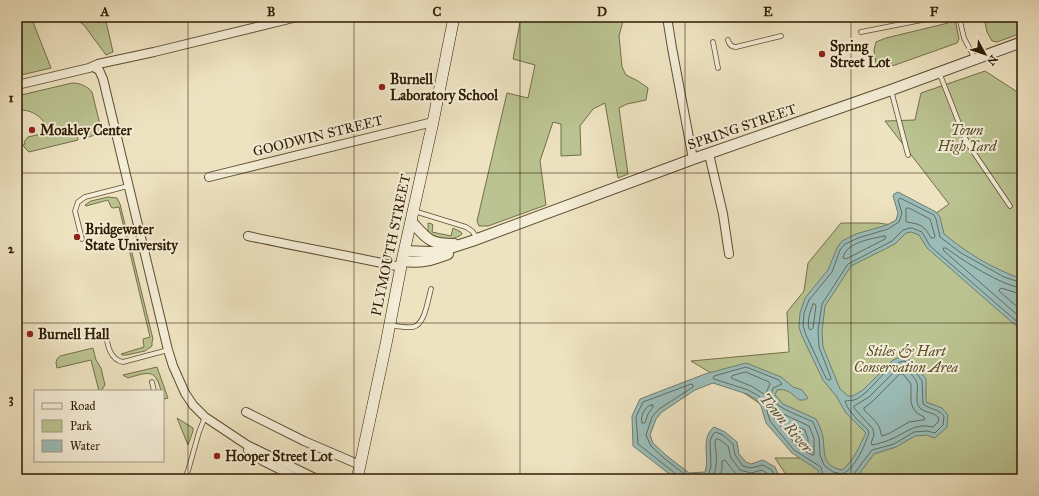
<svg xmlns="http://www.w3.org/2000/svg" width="1039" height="496" viewBox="0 0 1039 496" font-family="'IM FELL Great Primer',serif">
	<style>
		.green { fill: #bac391; stroke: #746f49 }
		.water { fill: #9bbdb9; stroke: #6f7c6f }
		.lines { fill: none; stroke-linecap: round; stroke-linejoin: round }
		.shore { stroke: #646c5d; stroke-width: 1 }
		.service-casing { stroke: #5e4d31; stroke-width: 5.5 }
		.minor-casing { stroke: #5e4d31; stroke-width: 10 }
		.tertiary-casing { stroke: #5e4d31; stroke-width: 12 }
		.secondary-casing { stroke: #2e1b01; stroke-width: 12 }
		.service { stroke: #f4edd7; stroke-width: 4 }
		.minor { stroke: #f4edd7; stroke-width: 8 }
		.tertiary { stroke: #f4edd7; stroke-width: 10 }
		.secondary { stroke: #f4edd7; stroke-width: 11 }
		.grid { fill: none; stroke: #2e1b01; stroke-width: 1; stroke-opacity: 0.55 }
		.poi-dot { fill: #8f2418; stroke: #f4edd7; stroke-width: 1.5 }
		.labels { text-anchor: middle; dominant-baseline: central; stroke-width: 4; stroke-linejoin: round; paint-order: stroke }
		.poi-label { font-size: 14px; font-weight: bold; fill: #2e1b01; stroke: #f4edd7; text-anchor: start }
		.street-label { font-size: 14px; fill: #2e1b01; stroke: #f4edd7 }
		.park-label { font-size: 14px; font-style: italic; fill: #584d2c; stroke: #f4edd7 }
		.water-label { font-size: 15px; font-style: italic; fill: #545441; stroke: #f4edd7 }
		.neatline { fill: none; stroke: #2e1b01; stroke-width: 1.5 }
		.grid-label { font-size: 13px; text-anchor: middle; font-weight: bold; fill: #2e1b01 }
	</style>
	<rect width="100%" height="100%" fill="#eee3c1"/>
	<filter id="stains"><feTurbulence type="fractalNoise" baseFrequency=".005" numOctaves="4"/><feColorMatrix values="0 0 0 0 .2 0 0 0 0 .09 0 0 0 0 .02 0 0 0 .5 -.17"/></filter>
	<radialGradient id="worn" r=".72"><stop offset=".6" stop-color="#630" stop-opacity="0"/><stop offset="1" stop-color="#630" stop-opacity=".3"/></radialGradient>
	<!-- green -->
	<g class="green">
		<polygon points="17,17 31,17 51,68 17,76"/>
		<polygon points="73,17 105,17 113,52 106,55 84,25"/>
		<polygon points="521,17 528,18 529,17 624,17 619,36 622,67 626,75 638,81 648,88 646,100 627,104 619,108 628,174 618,178 605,103 593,109 580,126 581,155 561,156 561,124 553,122 540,161 546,205 488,226 479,226 477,221 507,93 528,98 535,65 513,59"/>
		<polygon points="989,17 1022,17 1022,33 997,42 992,41 987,32 985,22"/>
		<polygon points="952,18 955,19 959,39 957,43 895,65 886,67 876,64 874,50 876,42 886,38 948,23"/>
		<polygon points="985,71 1022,95 1022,479 789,479 775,458 801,458 780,417 741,391 691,361 789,352 787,312 804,291 808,263 841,223 878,223 915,228 949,204 885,121 915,120 921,93"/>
		<path d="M72,83C80,83 87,86 92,92L102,133L85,138L83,133L77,134L78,140L29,152L25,148L23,145L25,144L24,142L28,137L49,132C44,117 32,109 17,110V96Z"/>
		<polygon points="108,197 117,198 120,204 153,339 152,342 152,346 145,351 126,355 122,355 121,354 144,347 143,339 150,337 119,207 113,208 111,207 108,200 86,206 85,205 91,201"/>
		<path d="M428,223L432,224L433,225L432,232L451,236L453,228L461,232L462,234C455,241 432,242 428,230C428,229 428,224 428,223Z"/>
		<polygon points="93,348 96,360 101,368 105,385 101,391 99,391 91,360 57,368 56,363 57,359 60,356"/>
		<path d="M157,367L168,398L165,399L163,397V391H161C160,387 159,382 156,378C151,369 136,376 128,378L123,375Z"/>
		<polygon points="177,418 193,428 193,431 188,445"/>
	</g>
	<!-- water -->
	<path class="water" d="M898,192L936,212L940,217L944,234C967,253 993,269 1022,279V331L927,248L919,235L911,232L906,233L895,244L851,266L825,306L822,331L823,347L840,389L848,396H853L863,390L893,360L905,355L920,371L926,379V402L942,408L948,415L947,427L935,438L927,435L915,436L896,447L874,454L856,478L854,479H821L818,470L792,453L766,423L761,406L756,399L747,394L713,383L695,390L662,412L656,419L650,435L653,443L667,456L689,473L705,472C710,457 700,438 714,427L725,432L737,442L739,454L746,462L751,464L763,460L775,467L780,479H676L633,446L632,416L640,399L705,374L746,363L781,377L793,387L802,390L808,398L804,400H799C792,394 787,388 777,390L775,395L783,404L816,419C819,425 822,431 823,437C825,454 822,466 842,470C854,461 859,446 866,433L846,413L836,396L823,380L802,336L799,327L800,313L805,298L828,270L837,248L842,241L856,234L887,225L896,220L898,213L893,196L894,194Z"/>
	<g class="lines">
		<!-- shore -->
		<g class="shore">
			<path d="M907,208H909L930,219L935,236L934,238H931C924,225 920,224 906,222V209Z"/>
			<path d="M884,236L886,237L885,239L846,259L843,258C846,242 871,239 884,236Z"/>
			<polyline points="1022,283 1004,277 961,253 940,237 936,219 934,215 900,198 898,200 902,213 899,222 888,229 858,238 845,244 840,250 832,272 809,300 804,313 803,326 806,335 826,378 828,380 830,380 831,378 819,347 818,330 822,304 848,264 892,241 903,230 910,228 912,228 922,232 930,246 1022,326"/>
			<path d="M1022,288C1002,286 962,260 946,248H943L944,251L1022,319"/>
			<polyline points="1022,294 1017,293 1001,288 999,290 999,291 1022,311"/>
			<path d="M813,304H815L816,306L813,328L811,330L809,329C807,320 810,312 813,304Z"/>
			<path d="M903,366C907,370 915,377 917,383C919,391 914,401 920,408C925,413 934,412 939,418L938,422L933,427C916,423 908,431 894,438C887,441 879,444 872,445L871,443L874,435L873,429L854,408V406L869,397L898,368Z"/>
			<polygon points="746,372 769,382 770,384 766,393 764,394 751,386 731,378 732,376"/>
			<path d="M900,374H903L911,384V402L913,408L917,413L924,417L925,419L923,420L909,422L890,433L882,436L881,434C880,423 871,417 864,410V408L873,401Z"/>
			<path d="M651,405H653V407L648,414L645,423H642C640,417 644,407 651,405Z"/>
			<polygon points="774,409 779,412 809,426 814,438 814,455 812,455 797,446 775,419 772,411"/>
			<polygon points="790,425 792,425 805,430 808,439 808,444 806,444 801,442 790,428"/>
			<polyline points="678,479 676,474 638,444 636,417 643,402 691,384 693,385 693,387 659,409 652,417 646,435 651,446 665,459 687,476 690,477 706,476 709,473 711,466 710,441 713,434 716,432 723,435 733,444 735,455 743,466 751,468 763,465 772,470 776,479"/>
			<path d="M711,479C719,470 716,454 715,442L716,439H718L720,440L728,446L731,458L740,470L751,473L762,470L768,474L770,479"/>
			<path d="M719,479L722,469V461L724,460L726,461C736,476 742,481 761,477L764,479"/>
			<path d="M824,479L821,467L794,450L770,421L765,404L759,396L748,390L714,379L713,378L714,376L746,367L779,380L781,383L782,384L773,388C773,390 771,393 771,395C771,407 804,417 813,422L819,437L820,455L824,465L833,472L842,474C855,469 865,445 869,433L868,430C860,422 848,412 845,401C848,400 851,401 854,400C858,399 863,395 865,393C876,384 890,362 905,361L917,374L922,381L923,404C931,410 937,408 944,416L943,425L935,433L927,431L914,432L894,444L872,450L853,475V479"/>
		</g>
		<defs>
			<g id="service">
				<polyline points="959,17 964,38 975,59"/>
				<polyline points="861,32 937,17"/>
				<path d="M728,40C729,44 731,47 736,47L781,36"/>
				<polyline points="713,42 718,68"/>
				<polyline points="939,72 964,136 970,147 1010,206"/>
				<polyline points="891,90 908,155"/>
				<polyline points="414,211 466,227 472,231 478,239"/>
				<polyline points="82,239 75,211 78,202 85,197 128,186"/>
				<path d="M390,325C396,326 407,328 413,327C425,325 428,299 431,289"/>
				<path d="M105,329C107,341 108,359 123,362L168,350"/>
				<polyline points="152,382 154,391"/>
				<polyline points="184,479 188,471 199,432 205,417"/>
			</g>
			<g id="minor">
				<polyline points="667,17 672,48 693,159"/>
				<polyline points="93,67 99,70 103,79 168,350 173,366 185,393 193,405 205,417 247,445 317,479"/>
				<polyline points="17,85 89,68 98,64 154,52 297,17"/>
				<polyline points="709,154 723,214 729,254"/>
				<polyline points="209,177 433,122"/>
				<path d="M248,236C299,247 350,256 401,267"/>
				<polyline points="246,412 304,441 360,465"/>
				<polyline points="248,450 263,461 299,479"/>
			</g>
			<g id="tertiary">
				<path d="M411,221C427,239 429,244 454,244"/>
				<polyline points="405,251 430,252 441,251 472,241 693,159 891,90 1022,42"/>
				<path d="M402,261C422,263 429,261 448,254"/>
			</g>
			<polyline id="secondary" points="357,479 386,344 402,261 433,122 454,17"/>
		</defs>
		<!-- service casing -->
		<use href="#service" class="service-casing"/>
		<!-- minor casing -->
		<use href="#minor" class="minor-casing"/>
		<!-- tertiary casing -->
		<use href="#tertiary" class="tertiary-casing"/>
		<!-- secondary casing -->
		<use href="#secondary" class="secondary-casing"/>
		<!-- service -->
		<use href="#service" class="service"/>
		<!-- minor -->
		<use href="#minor" class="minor"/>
		<!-- tertiary -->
		<use href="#tertiary" class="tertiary"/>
		<!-- secondary -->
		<use href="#secondary" class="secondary"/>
	</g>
	<!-- grid -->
	<path class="grid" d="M188,17V479M354,17V479M520,17V479M685,17V479M851,17V479M17,173H1022M17,323H1022"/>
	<!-- markers -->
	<g class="poi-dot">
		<circle cx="822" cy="54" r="4"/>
		<circle cx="382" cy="87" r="4"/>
		<circle cx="32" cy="130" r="4"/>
		<circle cx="77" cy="237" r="4"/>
		<circle cx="30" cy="334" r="4"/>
		<circle cx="217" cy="456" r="4"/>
	</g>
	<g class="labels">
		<!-- poi labels -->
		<g class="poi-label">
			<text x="830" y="46">Spring<tspan x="830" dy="16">Street Lot</tspan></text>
			<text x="390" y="79">Burnell<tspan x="390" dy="16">Laboratory School</tspan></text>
			<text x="40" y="130">Moakley Center</text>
			<text x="85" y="229">Bridgewater<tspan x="85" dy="16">State University</tspan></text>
			<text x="38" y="334">Burnell Hall</text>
			<text x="225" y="456">Hooper Street Lot</text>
		</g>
		<!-- street labels -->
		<g class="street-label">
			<text transform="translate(742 127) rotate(-19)">SPRING STREET</text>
			<text transform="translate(318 136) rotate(-14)">GOODWIN STREET</text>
			<text transform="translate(391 245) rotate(-78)">PLYMOUTH STREET</text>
		</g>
		<!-- park labels -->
		<g class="park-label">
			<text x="967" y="130">Town<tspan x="967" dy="16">High Yard</tspan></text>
			<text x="906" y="351">Stiles &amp; Hart<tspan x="906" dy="16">Conservation Area</tspan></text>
		</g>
		<!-- water labels -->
		<g class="water-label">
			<text transform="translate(786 423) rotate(50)">Town River</text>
		</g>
	</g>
	<!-- margin -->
	<rect width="1039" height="496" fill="none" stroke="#eee3c1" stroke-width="44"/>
	<!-- legend -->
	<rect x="34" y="390" width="130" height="72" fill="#f4edd7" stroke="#a59981"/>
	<rect x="42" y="403" width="20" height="6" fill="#f4edd7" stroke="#a59981"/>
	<text x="70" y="410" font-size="12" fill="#2e1b01">Road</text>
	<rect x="42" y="420" width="20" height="12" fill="#bac391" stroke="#a59981"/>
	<text x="70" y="430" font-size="12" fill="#2e1b01">Park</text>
	<rect x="42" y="440" width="20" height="12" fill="#9bbdb9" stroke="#a59981"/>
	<text x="70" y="450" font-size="12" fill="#2e1b01">Water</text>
	<!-- north arrow -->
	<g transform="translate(985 54) rotate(130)" stroke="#f4edd7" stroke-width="3" paint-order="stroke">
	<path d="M0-3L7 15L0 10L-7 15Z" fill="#2e1b01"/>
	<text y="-6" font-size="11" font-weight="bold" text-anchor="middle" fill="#2e1b01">N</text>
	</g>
	<rect x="22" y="22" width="995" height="452" class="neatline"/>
	<g class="grid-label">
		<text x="105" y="16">A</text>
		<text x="271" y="16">B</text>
		<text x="437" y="16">C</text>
		<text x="602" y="16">D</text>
		<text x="768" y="16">E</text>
		<text x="934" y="16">F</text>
		<text x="11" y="102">1</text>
		<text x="11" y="253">2</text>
		<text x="11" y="403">3</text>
	</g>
	<rect width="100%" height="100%" filter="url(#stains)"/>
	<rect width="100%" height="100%" fill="url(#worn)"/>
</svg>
